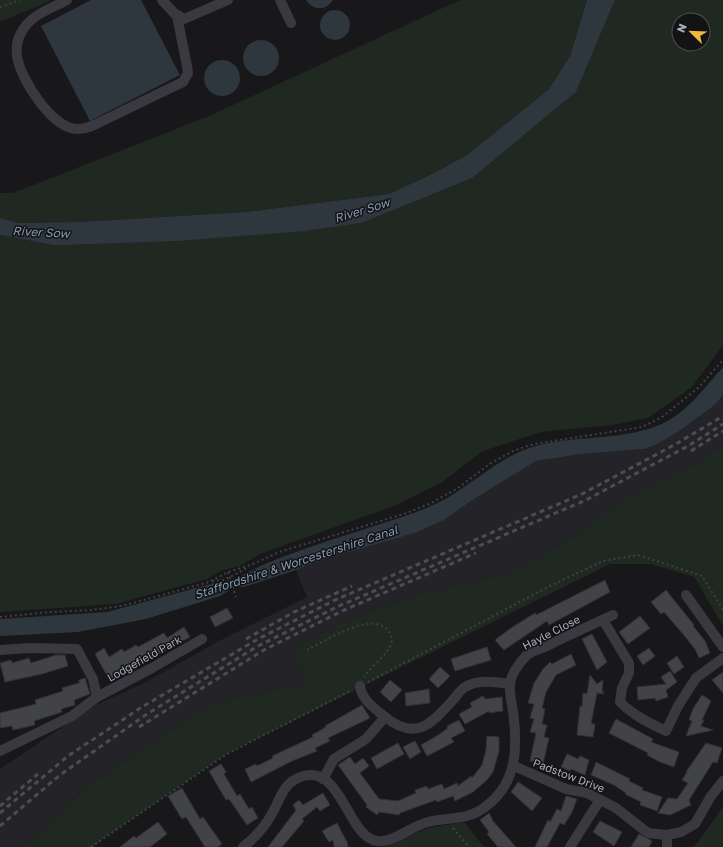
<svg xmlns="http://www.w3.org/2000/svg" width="723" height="847" viewBox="0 0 723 847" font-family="'Golos Text',sans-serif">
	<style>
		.built { fill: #242327 }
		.green { fill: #1f2821; fill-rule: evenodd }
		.water { fill: #2e363e }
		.building { fill: #424347; stroke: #323236 }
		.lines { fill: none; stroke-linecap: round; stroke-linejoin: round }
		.path { stroke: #3f4046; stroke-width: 2; stroke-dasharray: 2 3; stroke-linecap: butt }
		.minor { stroke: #39393f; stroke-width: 10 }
		.rail { stroke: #4c4d53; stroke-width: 3; stroke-dasharray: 5 4; stroke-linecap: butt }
		.path-bridge { stroke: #3f4046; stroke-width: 2; stroke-dasharray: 2 3; stroke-linecap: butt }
		.labels { text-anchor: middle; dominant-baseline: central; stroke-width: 3; stroke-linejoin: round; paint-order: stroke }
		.street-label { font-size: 11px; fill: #aaaeb9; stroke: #131215 }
		.water-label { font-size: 12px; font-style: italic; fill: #829bb3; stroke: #131215 }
	</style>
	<rect width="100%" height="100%" fill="#18171a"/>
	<!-- built -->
	<polygon class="built" points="723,395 723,445 688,469 614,506 578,535 504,574 424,593 344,621 294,648 306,683 212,703 85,788 23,847 0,847 0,769 92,707 144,683 221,640 307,597 296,570 324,559 415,533 444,520 471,501 536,461 581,454 645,449 678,432 716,404"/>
	<!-- green -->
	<g class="green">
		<polygon points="0,0 52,0 0,22"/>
		<polygon points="460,0 587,0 570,56 549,89 467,155 434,173 389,194 246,212 79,222 18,223 0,218 0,193 13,193 209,116"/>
		<path d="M615,0H723V345L692,387L648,418L612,425L541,432L483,451L441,483L396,505L260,554L240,566L223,570L207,579L116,604L0,612V235L53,245H68L179,241L361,223L535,126L576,92ZM679,20H703V44H679Z"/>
		<polygon points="723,445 723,626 694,577 651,564 610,564 228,753 100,841 94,847 23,847 85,788 212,703 306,683 293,648 344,621 424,593 504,574 578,535 614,506 688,469"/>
		<polygon points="723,807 723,847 694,847"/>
		<polygon points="464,822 484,847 381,847 428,828"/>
	</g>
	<!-- water -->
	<g class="water">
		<polygon points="91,0 141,0 180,75 90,121 41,26"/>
		<path d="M306,0H333C326,11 313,11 306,0Z"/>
		<polygon points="587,0 615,0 576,92 472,178 361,223 304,231 179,241 68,245 53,245 0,235 0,218 18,223 79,222 246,212 389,194 434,173 467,155 549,89 570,56"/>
		<circle cx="335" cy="25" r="15"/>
		<circle cx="261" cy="58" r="18"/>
		<circle cx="222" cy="78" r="18"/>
		<path d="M723,367V395L716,404L678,432L657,444L645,449L581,454L536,461L471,501L444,520L415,533L324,559L296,570L244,587H234L220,596L146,619L78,632L0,636V619L107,612L218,582C235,582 250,570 265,564C301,549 337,538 374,526C399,518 424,511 447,498C478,480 503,454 539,445C579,435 625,441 664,423C688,411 706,386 723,367Z"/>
	</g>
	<!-- building -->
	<g class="building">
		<polygon points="605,580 610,592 549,625 547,621 504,650 495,640 511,628 535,613 536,615"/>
		<polygon points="666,590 694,625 693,626 705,641 710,653 699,658 695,649 683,634 664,612 661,614 651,602"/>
		<polygon points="227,608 233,618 215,627 210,617"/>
		<polygon points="640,616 650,628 628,644 619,632"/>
		<polygon points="184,627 190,637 110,681 95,654 104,648 109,657 122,649 124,652 136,645 138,647 164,633 167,638"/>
		<polygon points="592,634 607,662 597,670 582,639"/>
		<polygon points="487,647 491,660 455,671 451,659"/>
		<polygon points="649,648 655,656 643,665 637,656"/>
		<polygon points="571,654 576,665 556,675 546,692 542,708 545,709 542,724 547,725 544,737 549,738 543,764 530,761 536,733 530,732 534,719 530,718 534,704 528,703 534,683 543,669 550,662 552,664"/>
		<polygon points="56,655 65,655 68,666 42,674 5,682 0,663 11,660 12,663 29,658 31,663"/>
		<polygon points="677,656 684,667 674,674 667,663"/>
		<polygon points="440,667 450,676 438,688 429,679"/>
		<polygon points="670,671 677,682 666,690 668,697 656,701 655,698 638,700 637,687 666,684 661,677"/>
		<polygon points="723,672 723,693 712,680"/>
		<polygon points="590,675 597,684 603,680 602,690 604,694 597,693 591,724 595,724 593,737 577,735 580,706 582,707 583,693 587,694"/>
		<polygon points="85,678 90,694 74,700 75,705 61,709 62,712 34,721 35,725 13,730 12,726 0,728 0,713 36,704 35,700 63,691 62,688 79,683 79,680"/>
		<polygon points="390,680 402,690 391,702 380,692"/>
		<polygon points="429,689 430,703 406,706 405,693"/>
		<polygon points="702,695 711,701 702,720 704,720 701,726 713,730 686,736 692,721 689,720 693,709"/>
		<polygon points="483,696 485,699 502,697 503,711 489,713 489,711 465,724 459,714 472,707 470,703"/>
		<polygon points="362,705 370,718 328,738 330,741 315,748 317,751 292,761 251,782 245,769 256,764 257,766 273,758 272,756 313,737 312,735 326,727 325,726"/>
		<polygon points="616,719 653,739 651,742 679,752 674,767 660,762 647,755 648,753 609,733"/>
		<polygon points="459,720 465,731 451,738 454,742 427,756 421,745 440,734 448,728 447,726"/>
		<polygon points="487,736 499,737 499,751 493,772 487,780 473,792 455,801 453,796 437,802 436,800 400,813 399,815 379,812 377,815 366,807 367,805 338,765 350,757 355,764 363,758 369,766 360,773 379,799 398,801 416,793 415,790 427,786 428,789 442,784 444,789 457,783 458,786 471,776 472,778 482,765 486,750"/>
		<polygon points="415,741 421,752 410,759 403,747"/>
		<polygon points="398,743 404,754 377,769 371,758"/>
		<polygon points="706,743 722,748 717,763 713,762 689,800 691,805 670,815 658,813 668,798 677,799 688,783 682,780 687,772 686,772"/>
		<polygon points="567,754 578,759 580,756 589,760 585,775 571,769 570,771 561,767"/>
		<polygon points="596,762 630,779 629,781 643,788 642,790 662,797 657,811 640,805 641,802 625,794 626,793 614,785 591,775"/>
		<polygon points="221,764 226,772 224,774 237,796 240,794 249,809 252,807 258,818 247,825 229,799 226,800 209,771"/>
		<polygon points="518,782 542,798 532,811 511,792"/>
		<polygon points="182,788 200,819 203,817 222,844 217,847 205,847 186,817 182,819 168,796"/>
		<polygon points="323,793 330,805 320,811 317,807 302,819 304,821 282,847 268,847 296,810 293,805 299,800 303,805"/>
		<polygon points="566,796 577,799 572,812 564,825 560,823 547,847 535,847 548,820 550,822 557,809 561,811"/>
		<polygon points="489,813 493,821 516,847 498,847 487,834 489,832 480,820"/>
		<polygon points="600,821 622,832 614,846 593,832"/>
		<polygon points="158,822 167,834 150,847 120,847 134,836 136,838"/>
		<polygon points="337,823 347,842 348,847 334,847 333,840 329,842 322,831"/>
		<polygon points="639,834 652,841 649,847 631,847"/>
	</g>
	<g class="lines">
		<!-- path -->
		<g class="path">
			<polyline points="0,7 20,0"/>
			<polyline points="212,581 224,580 249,567"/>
			<polyline points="0,617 50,612 91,610 122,606 209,582 228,572 253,564 279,552 407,513 431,503 458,488 491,463 513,451 534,444 642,427 662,417 698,388 723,360"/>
			<path d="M307,650C325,641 370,612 387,629C389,631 392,636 392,640C390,654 371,666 364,677"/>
			<polyline points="368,682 550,586 603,561 638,555 702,576 723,610"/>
			<polyline points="453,828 469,847"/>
			<polyline points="91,847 227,754 352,690"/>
		</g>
		<!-- minor -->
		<g class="minor">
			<path d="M67,0C50,9 30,15 21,33C17,40 16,48 17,56C20,79 53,130 78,129C91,129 103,120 115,115C137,104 160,93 183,82L188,73L187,66L177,16"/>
			<polyline points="162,0 174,13 184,19 228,0"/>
			<polyline points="280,0 291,23"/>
			<polyline points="686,595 723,647"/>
			<path d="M603,620L629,663V673L622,688L620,702C633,715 649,723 666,731L678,706L696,678L723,658"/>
			<polyline points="0,650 30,648 77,649 93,679 97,697 72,716 0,751"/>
			<path d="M360,686C362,700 373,707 384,716C414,741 430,726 452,701C456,697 460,690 465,687C478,679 495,682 510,684"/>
			<polyline points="97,697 152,668 202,639"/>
			<polyline points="514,766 566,789 587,793 616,808 648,833 667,835 681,832 695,824 711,796 723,781"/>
			<polyline points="323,779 334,759 366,739 385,717"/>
			<path d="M243,847C256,837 267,824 274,810C280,798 284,785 296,779C341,756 346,837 377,841C394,843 411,826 428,822C449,816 465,822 485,807C517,784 518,748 513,712C512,704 509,693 510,685C510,676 519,663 526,656C531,651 541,649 547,646C569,635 591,625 613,615"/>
			<polyline points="570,847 600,800"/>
			<polyline points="667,847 667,835"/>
		</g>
		<!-- rail -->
		<g class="rail">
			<polyline points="691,451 723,431"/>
			<polyline points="246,639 294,612 352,586"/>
			<polyline points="139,727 264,650 342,611 476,553"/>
			<polyline points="0,806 38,774"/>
			<polyline points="0,813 68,756 142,707 258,639 335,600 582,494 676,444 723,416"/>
			<polyline points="0,826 60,775 147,714 258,646 339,606 586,500 688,446 723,424"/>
		</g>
		<!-- path-bridge -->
		<polyline class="path-bridge" points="228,572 236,597"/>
	</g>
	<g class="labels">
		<!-- street labels -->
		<g class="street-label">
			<text transform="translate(551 632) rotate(-27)">Hayle Close</text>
			<text transform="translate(144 658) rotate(-29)">Lodgefield Park</text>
			<text transform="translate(569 775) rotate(21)">Padstow Drive</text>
		</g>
		<!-- water labels -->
		<g class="water-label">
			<text transform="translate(362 210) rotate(-17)">River Sow</text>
			<text transform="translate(41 232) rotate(3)">River Sow</text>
			<text transform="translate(296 562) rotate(-18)">Staffordshire &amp; Worcestershire Canal</text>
		</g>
	</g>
	<!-- north arrow -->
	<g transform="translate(691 32) rotate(293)"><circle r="19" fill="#131215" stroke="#4f5057"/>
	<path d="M0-3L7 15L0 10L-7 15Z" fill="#f0b839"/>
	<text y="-6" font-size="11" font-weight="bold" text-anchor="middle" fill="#aaaeb9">N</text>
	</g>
</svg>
